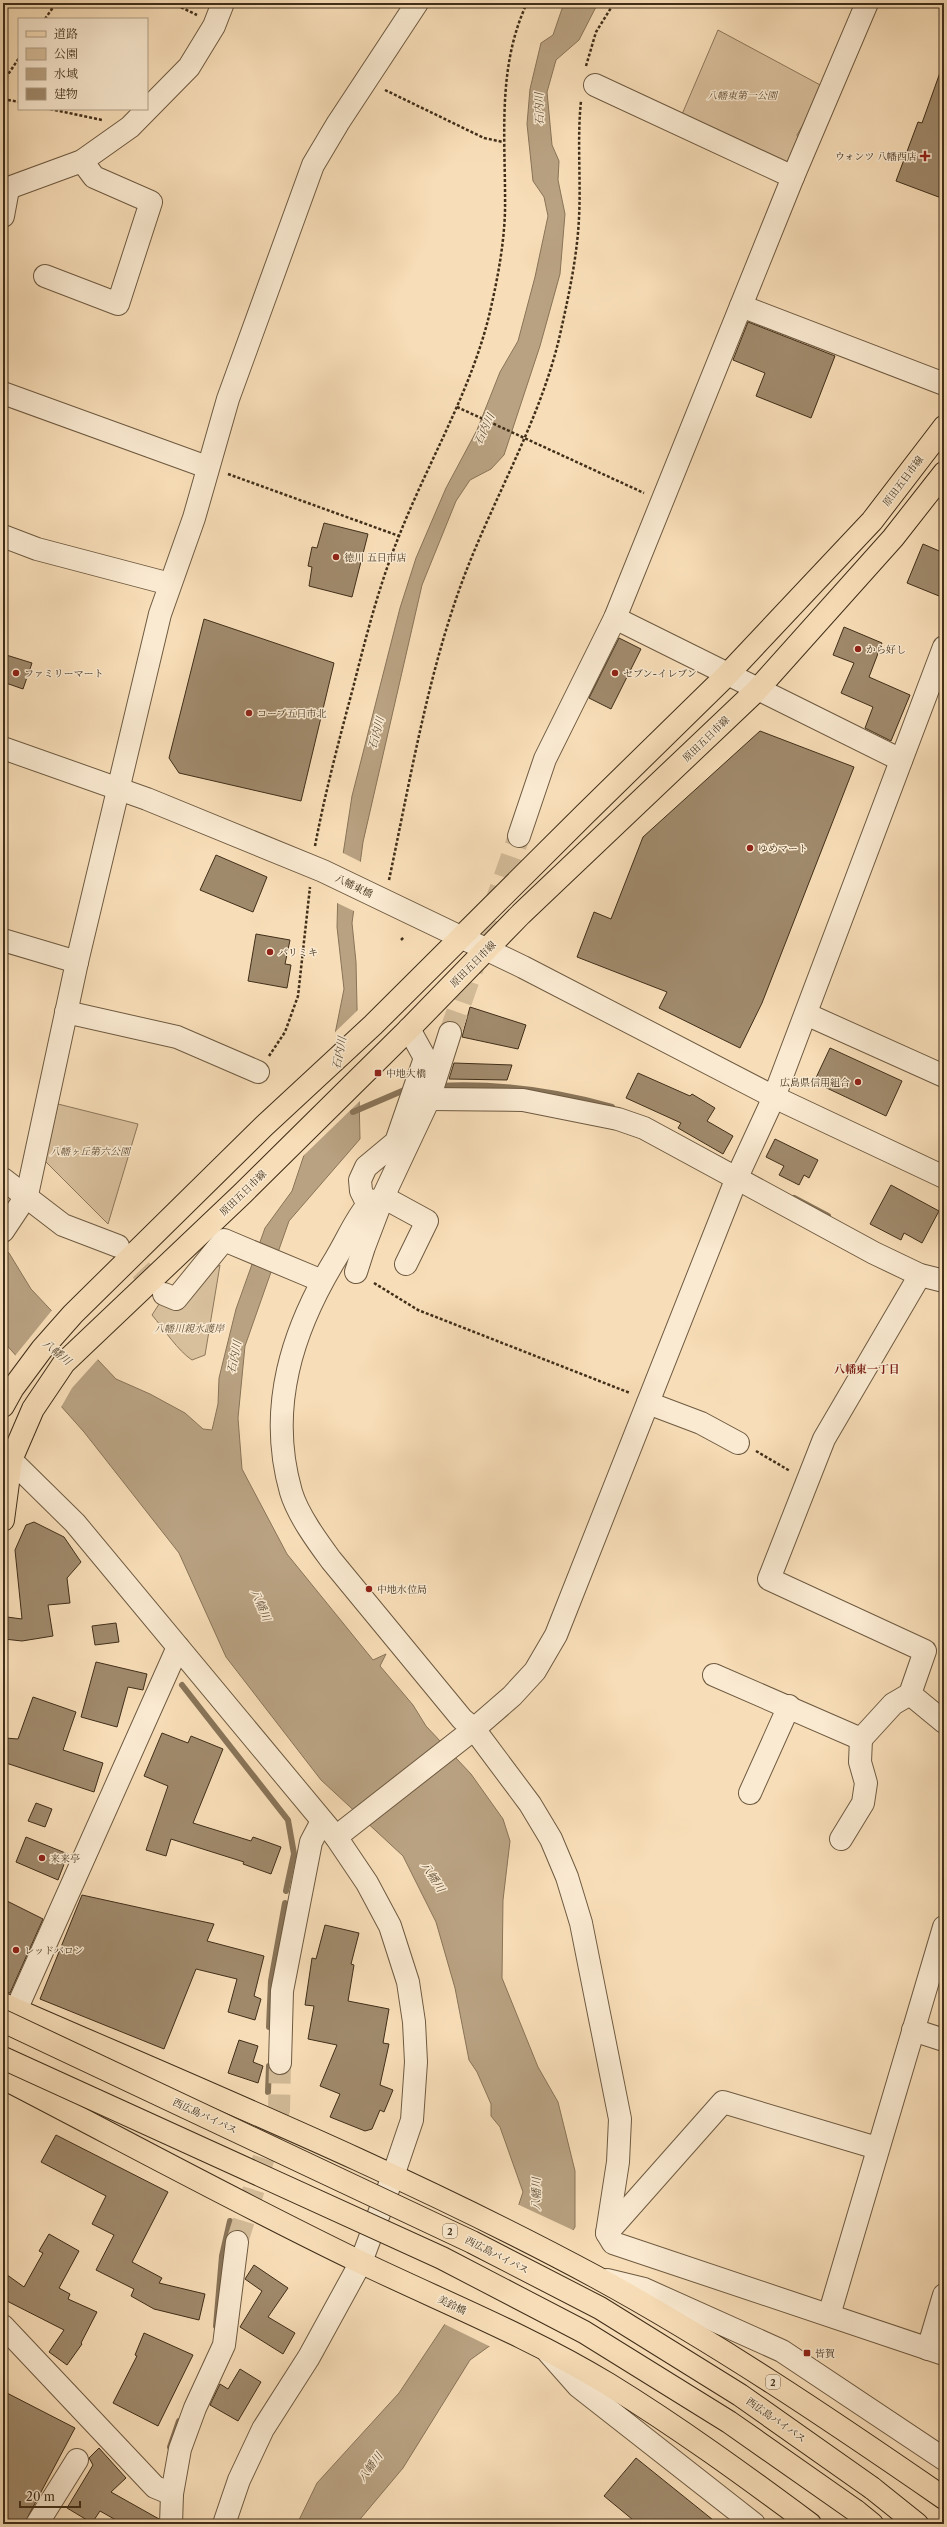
<svg xmlns="http://www.w3.org/2000/svg" width="947" height="2527" viewBox="0 0 947 2527" font-family="'Libre Caslon Text','Noto Serif JP',serif">
	<style>
		.green { fill: #d9c09d; stroke: #8c775b }
		.water { fill: #b9a282; stroke: #897458 }
		.pier { fill: #f8deb8 }
		.lines { fill: none; stroke-linecap: round; stroke-linejoin: round }
		.stream { stroke: #897458; stroke-width: 6 }
		.building { fill: #a08a6c; stroke: #402e19 }
		.minor-tunnel { stroke: #d3bb98; stroke-width: 22; stroke-dasharray: 22 11; stroke-linecap: butt }
		.minor-casing { stroke: #6e5a41; stroke-width: 24 }
		.major-casing { stroke: #402e19; stroke-width: 24 }
		.highway-casing { stroke: #402e19; stroke-width: 24 }
		.path { stroke: #402e19; stroke-width: 2.5; stroke-dasharray: 3 2; stroke-linecap: butt }
		.minor { stroke: #faead1; stroke-width: 22 }
		.major { stroke: #f8deb8; stroke-width: 22 }
		.highway { stroke: #f8deb8; stroke-width: 22 }
		.highway-bridge-casing { stroke: #402e19; stroke-width: 24; stroke-linecap: butt }
		.highway-bridge { stroke: #f8deb8; stroke-width: 22 }
		.poi-dot { fill: #8f2418; stroke: #faead1; stroke-width: 1.5 }
		.labels { text-anchor: middle; dominant-baseline: central; stroke-width: 3; stroke-linejoin: round; paint-order: stroke }
		.shield { fill: #faead1; stroke: #786650; stroke-width: 1 }
		.shield-label { font-size: 9px; font-weight: bold; fill: #402e19 }
		.park-label { font-size: 10px; font-style: italic; fill: #5f4b33; stroke: #faead1 }
		.poi-label { font-size: 10px; fill: #402e19; stroke: #faead1; text-anchor: start }
		.street-label { font-size: 10px; fill: #402e19; stroke: #faead1 }
		.water-label { font-size: 11px; font-style: italic; fill: #5e4b33; stroke: #faead1 }
		.neighbourhood-label { font-size: 11px; font-weight: bold; fill: #7a1f14; stroke: #faead1 }
	</style>
	<rect width="100%" height="100%" fill="#f8deb8"/>
	<filter id="stains"><feTurbulence type="fractalNoise" baseFrequency=".005" numOctaves="4"/><feColorMatrix values="0 0 0 0 .2 0 0 0 0 .09 0 0 0 0 .02 0 0 0 .5 -.17"/></filter>
	<radialGradient id="worn" r=".72"><stop offset=".6" stop-color="#630" stop-opacity="0"/><stop offset="1" stop-color="#630" stop-opacity=".3"/></radialGradient>
	<!-- green -->
	<g class="green">
		<polygon points="718,30 824,87 811,119 804,123 797,135 800,145 790,168 680,119"/>
		<polygon points="58,1104 138,1124 108,1224 45,1161"/>
		<path d="M220,1265L205,1355L192,1360C178,1351 164,1329 152,1315L161,1301L182,1309L208,1273Z"/>
	</g>
	<!-- water -->
	<polygon class="water" points="564,3 598,3 579,40 556,60 547,92 552,145 559,161 558,180 565,214 560,274 540,346 504,455 491,469 470,480 456,501 422,585 363,842 352,923 356,962 360,1139 289,1221 245,1346 238,1418 242,1469 287,1554 373,1660 386,1654 380,1666 413,1705 426,1726 471,1774 503,1819 510,1841 503,1900 502,1978 538,2067 558,2102 575,2171 575,2227 495,2342 470,2360 403,2468 356,2524 297,2524 317,2483 399,2393 513,2222 523,2192 500,2127 491,2116 491,2104 477,2072 469,2060 455,1988 436,1922 403,1856 321,1780 226,1657 179,1553 84,1432 3,1341 3,1249 9,1253 31,1289 116,1379 150,1394 185,1413 203,1429 212,1430 218,1404 219,1378 236,1309 265,1228 292,1191 321,1104 344,989 337,927 338,887 352,796 400,608 416,558 446,488 477,430 500,372 518,341 535,277 548,216 544,197 533,181 527,124 530,89 541,43 553,35"/>
	<!-- pier -->
	<g class="pier">
		<polygon points="341,852 363,863 356,912 335,902"/>
		<polygon points="359,1009 361,1100 300,1159 319,1103 333,1034"/>
		<polygon points="53,1309 99,1358 72,1388 60,1409 14,1357"/>
		<polygon points="517,2204 575,2231 497,2343 491,2347 442,2323 511,2221"/>
	</g>
	<g class="lines">
		<!-- stream -->
		<g class="stream">
			<path d="M438,1086C496,1083 557,1091 612,1107"/>
			<polyline points="353,1112 409,1088"/>
			<polyline points="794,1198 828,1216"/>
			<polyline points="182,1685 288,1820 294,1854 286,1891"/>
			<polyline points="269,2027 271,1981 285,1903"/>
			<polyline points="268,2092 269,2066"/>
			<polyline points="216,2326 222,2256 230,2221"/>
			<polyline points="170,2447 179,2421"/>
		</g>
	</g>
	<!-- building -->
	<g class="building">
		<polygon points="942,67 944,67 944,199 896,181 918,122 922,123"/>
		<polygon points="748,322 835,356 811,418 756,396 765,373 733,360"/>
		<polygon points="324,523 368,534 352,597 309,586 312,567 308,566 312,547 317,548"/>
		<polygon points="923,544 944,553 944,598 907,583"/>
		<polygon points="204,619 334,663 301,801 179,773 169,758"/>
		<polygon points="844,627 882,643 869,677 910,695 891,741 865,728 873,707 841,693 854,663 833,655"/>
		<polygon points="619,638 641,649 611,709 589,698"/>
		<polygon points="3,654 32,663 23,689 3,682"/>
		<polygon points="760,731 854,767 762,1003 740,1048 659,1008 667,992 577,957 594,912 611,919 643,837"/>
		<polygon points="216,855 267,877 253,912 200,890"/>
		<polygon points="256,934 290,940 285,964 291,965 287,988 248,981"/>
		<polygon points="470,1007 526,1025 518,1049 462,1037"/>
		<polygon points="830,1048 902,1081 886,1116 814,1082"/>
		<polygon points="454,1063 512,1065 507,1080 449,1079"/>
		<polygon points="638,1073 690,1096 692,1094 715,1108 707,1121 733,1136 723,1154 678,1128 681,1123 626,1098"/>
		<polygon points="775,1139 818,1160 809,1178 804,1175 799,1185 779,1175 784,1166 766,1157"/>
		<polygon points="891,1185 939,1211 922,1243 904,1233 901,1240 870,1224"/>
		<polygon points="34,1522 64,1537 81,1562 67,1578 70,1603 48,1605 53,1636 22,1641 4,1639 7,1617 22,1619 15,1550 26,1525"/>
		<polygon points="116,1623 119,1642 95,1645 92,1626"/>
		<polygon points="96,1662 147,1674 143,1690 128,1687 117,1727 81,1717"/>
		<polygon points="33,1697 76,1712 63,1750 103,1763 94,1792 3,1762 5,1738 18,1739"/>
		<polygon points="162,1733 188,1743 191,1736 223,1749 193,1823 251,1841 253,1837 281,1847 271,1874 243,1864 244,1862 171,1839 166,1856 146,1850 168,1786 144,1776"/>
		<polygon points="36,1803 52,1809 45,1827 28,1821"/>
		<polygon points="26,1837 68,1854 58,1880 16,1862"/>
		<polygon points="82,1895 214,1924 207,1941 264,1956 254,1996 261,1999 255,2020 228,2012 237,1979 196,1969 164,2049 40,1999"/>
		<polygon points="3,1899 43,1919 10,1993 3,1992"/>
		<polygon points="325,1925 359,1933 351,1964 354,1965 348,2001 389,2009 383,2043 389,2044 380,2085 393,2090 384,2112 380,2110 372,2129 365,2131 330,2117 340,2094 320,2086 337,2045 308,2039 314,2006 305,2005 312,1958 316,1959"/>
		<polygon points="239,2040 258,2046 253,2062 263,2066 258,2083 228,2073"/>
		<polygon points="56,2135 168,2192 132,2262 162,2278 159,2283 205,2294 199,2320 154,2309 131,2296 134,2289 96,2270 114,2235 92,2224 106,2196 41,2162"/>
		<polygon points="49,2234 79,2251 59,2288 70,2294 68,2299 97,2312 81,2343 82,2344 67,2365 49,2352 64,2330 3,2299 3,2272 24,2287 43,2253 39,2251"/>
		<polygon points="254,2265 288,2288 268,2317 295,2333 283,2354 240,2327 262,2291 245,2279"/>
		<polygon points="144,2333 193,2355 158,2426 113,2403 137,2356 135,2355"/>
		<polygon points="240,2369 261,2382 238,2421 210,2405 220,2384 228,2389"/>
		<polygon points="3,2391 75,2428 24,2524 3,2524"/>
		<polygon points="99,2448 126,2478 111,2492 159,2519 159,2524 123,2524 100,2511 92,2523 67,2508 93,2465 89,2458"/>
		<polygon points="636,2458 718,2524 638,2524 604,2496"/>
	</g>
	<g class="lines">
		<!-- minor-tunnel -->
		<g class="minor-tunnel">
			<polyline points="450,1033 519,836"/>
			<polyline points="118,1246 164,1294"/>
			<polyline points="237,2242 279,2110 280,2063"/>
		</g>
		<defs>
			<g id="minor">
				<polyline points="595,85 793,177"/>
				<polyline points="3,190 82,161 130,127 189,67 214,26 223,3"/>
				<polyline points="3,216 8,189"/>
				<polyline points="45,276 118,304 151,202 94,177 82,161"/>
				<polyline points="741,306 944,384"/>
				<polyline points="3,393 207,467"/>
				<polyline points="3,536 37,549 170,584"/>
				<polyline points="615,618 901,760"/>
				<polyline points="3,748 147,799 323,871 523,967 774,1097 944,1177"/>
				<polyline points="519,836 545,759 615,618 793,177 867,3"/>
				<polyline points="3,940 77,962"/>
				<polyline points="66,1012 177,1037 258,1072"/>
				<polyline points="806,1014 944,1076"/>
				<path d="M450,1033L429,1099L383,1197C379,1200 371,1202 367,1206C355,1220 346,1242 336,1258C292,1330 267,1408 291,1492C298,1515 317,1541 331,1560L462,1719L474,1729L530,1804L551,1839L567,1877L581,1923L620,2119L618,2162L607,2233L613,2243L944,2354"/>
				<polyline points="429,1099 523,1100 618,1119 644,1128 679,1147 874,1253 920,1275 944,1281"/>
				<polyline points="3,1179 63,1225 118,1246"/>
				<polyline points="368,1205 361,1191 360,1180 366,1167 396,1142 425,1058 409,1029"/>
				<polyline points="3,1231 27,1195 77,962 160,614 194,518 228,399 313,165 338,123 417,3"/>
				<polyline points="356,1272 364,1247 383,1197 427,1221 406,1264"/>
				<polyline points="164,1294 176,1299 224,1240 322,1281"/>
				<polyline points="648,1403 701,1423 738,1443"/>
				<polyline points="11,1460 75,1523 336,1837 367,1883 390,1926 408,1982 414,2022 416,2062 412,2120 393,2176 361,2262 309,2357 263,2429 239,2480 224,2524"/>
				<polyline points="714,1675 861,1739 893,1704 910,1694 925,1651 769,1579 824,1439 920,1275"/>
				<polyline points="910,1694 944,1722"/>
				<polyline points="750,1793 789,1706"/>
				<polyline points="336,1837 474,1729 512,1696 535,1671 556,1635 738,1175 774,1097 944,647"/>
				<polyline points="841,1839 863,1803 866,1783 860,1762 861,1739"/>
				<polyline points="16,2010 178,1647"/>
				<polyline points="913,2030 944,2040"/>
				<polyline points="280,2063 282,1991 311,1842 322,1821"/>
				<polyline points="607,2233 723,2102 877,2148"/>
				<polyline points="607,2280 644,2289 782,2351 944,2459"/>
				<polyline points="832,2305 944,1927"/>
				<polyline points="3,2326 155,2487 172,2494"/>
				<polyline points="928,2349 944,2295"/>
				<polyline points="548,2352 578,2386 754,2524"/>
				<polyline points="37,2524 77,2460"/>
				<polyline points="171,2524 172,2494 180,2449 195,2408 224,2345 237,2242"/>
			</g>
			<g id="major">
				<polyline points="3,1406 13,1388 42,1349 73,1314 264,1126 373,1025 585,814 727,675 872,521 944,427"/>
				<polyline points="3,1520 11,1460 33,1409 64,1363 242,1194 409,1029 521,914 757,690 893,538 944,473"/>
			</g>
			<g id="highway">
				<path d="M3,2004C202,2091 405,2174 596,2277C717,2343 831,2420 944,2498"/>
				<path d="M3,2078C121,2139 238,2203 358,2261C441,2301 529,2336 608,2384C678,2427 744,2475 810,2524"/>
				<polyline points="872,2488 917,2524"/>
				<polyline points="856,2511 872,2524"/>
			</g>
		</defs>
		<!-- minor casing -->
		<use href="#minor" class="minor-casing"/>
		<!-- major casing -->
		<use href="#major" class="major-casing"/>
		<!-- highway casing -->
		<use href="#highway" class="highway-casing"/>
		<!-- path -->
		<g class="path">
			<polyline points="172,3 197,15"/>
			<polyline points="45,19 56,3"/>
			<polyline points="586,66 596,32 614,3"/>
			<polyline points="3,82 19,58"/>
			<polyline points="385,90 484,138 503,142"/>
			<polyline points="3,99 19,102"/>
			<polyline points="50,109 102,120"/>
			<polyline points="457,407 644,493"/>
			<polyline points="228,474 399,536"/>
			<path d="M315,846C325,793 339,740 353,688C366,637 379,585 399,536C428,462 470,393 489,316C497,282 504,246 505,211C506,141 496,69 527,3"/>
			<path d="M389,880C409,786 425,690 456,599C486,510 537,430 559,339C568,299 577,259 579,218C581,179 577,139 581,101"/>
			<polyline points="401,940 404,937"/>
			<polyline points="269,1056 285,1032 298,996 310,887"/>
			<polyline points="374,1283 418,1310 630,1393"/>
			<polyline points="756,1451 790,1471"/>
		</g>
		<!-- minor -->
		<use href="#minor" class="minor"/>
		<!-- major -->
		<use href="#major" class="major"/>
		<!-- highway -->
		<use href="#highway" class="highway"/>
		<defs>
			<g id="highway-bridge">
				<polyline points="3,2021 472,2242 600,2308 740,2395 872,2488"/>
				<polyline points="3,2058 442,2258 584,2332 729,2422 856,2511"/>
			</g>
		</defs>
		<!-- highway-bridge casing -->
		<use href="#highway-bridge" class="highway-bridge-casing"/>
		<!-- highway-bridge -->
		<use href="#highway-bridge" class="highway-bridge"/>
	</g>
	<!-- markers -->
	<g class="poi-dot">
		<path d="M923 150h4v4h4v4h-4v4h-4v-4h-4v-4h4z"/>
		<circle cx="336" cy="557" r="4"/>
		<circle cx="858" cy="649" r="4"/>
		<circle cx="16" cy="673" r="4"/>
		<circle cx="615" cy="673" r="4"/>
		<circle cx="249" cy="713" r="4"/>
		<circle cx="750" cy="848" r="4"/>
		<circle cx="270" cy="952" r="4"/>
		<rect x="374" y="1069" width="8" height="8" rx="2"/>
		<circle cx="858" cy="1082" r="4"/>
		<circle cx="369" cy="1589" r="4"/>
		<circle cx="42" cy="1858" r="4"/>
		<circle cx="16" cy="1950" r="4"/>
		<rect x="803" y="2349" width="8" height="8" rx="2"/>
	</g>
	<g class="labels">
		<!-- shield labels -->
		<g class="shield">
			<rect x="443" y="2224" width="14" height="14" rx="3"/>
			<rect x="766" y="2375" width="14" height="14" rx="3"/>
		</g>
		<g class="shield-label">
			<text x="450" y="2231">2</text>
			<text x="773" y="2382">2</text>
		</g>
		<!-- park labels -->
		<g class="park-label">
			<text x="742" y="95">八幡東第一公園</text>
			<text x="90" y="1151">八幡ヶ丘第六公園</text>
			<text x="189" y="1328">八幡川親水護岸</text>
		</g>
		<!-- poi labels -->
		<g class="poi-label">
			<text x="917" y="156" text-anchor="end">ウォンツ 八幡西店</text>
			<text x="344" y="557">徳川 五日市店</text>
			<text x="866" y="649">から好し</text>
			<text x="24" y="673">ファミリーマート</text>
			<text x="623" y="673">セブン-イレブン</text>
			<text x="257" y="713">コープ五日市北</text>
			<text x="758" y="848">ゆめマート</text>
			<text x="278" y="952">パリミキ</text>
			<text x="386" y="1073">中地大橋</text>
			<text x="850" y="1082" text-anchor="end">広島県信用組合</text>
			<text x="377" y="1589">中地水位局</text>
			<text x="50" y="1858">来来亭</text>
			<text x="24" y="1950">レッドバロン</text>
			<text x="815" y="2353">皆賀</text>
		</g>
		<!-- street labels -->
		<g class="street-label">
			<text transform="translate(903 481) rotate(-53)">原田五日市線</text>
			<text transform="translate(706 739) rotate(-44)">原田五日市線</text>
			<text transform="translate(354 886) rotate(26)">八幡東橋</text>
			<text transform="translate(473 964) rotate(-45)">原田五日市線</text>
			<text transform="translate(243 1193) rotate(-44)">原田五日市線</text>
			<text transform="translate(205 2116) rotate(25)">西広島バイパス</text>
			<text transform="translate(497 2255) rotate(27)">西広島バイパス</text>
			<text transform="translate(452 2305) rotate(26)">美鈴橋</text>
			<text transform="translate(776 2420) rotate(35)">西広島バイパス</text>
		</g>
		<!-- water labels -->
		<g class="water-label">
			<text transform="translate(539 109) rotate(-91)">石内川</text>
			<text transform="translate(484 429) rotate(-65)">石内川</text>
			<text transform="translate(376 733) rotate(-75)">石内川</text>
			<text transform="translate(339 1053) rotate(-79)">石内川</text>
			<text transform="translate(57 1352) rotate(40)">八幡川</text>
			<text transform="translate(234 1357) rotate(-78)">石内川</text>
			<text transform="translate(261 1605) rotate(67)">八幡川</text>
			<text transform="translate(433 1877) rotate(57)">八幡川</text>
			<text transform="translate(536 2194) rotate(-89)">八幡川</text>
			<text transform="translate(370 2467) rotate(-54)">八幡川</text>
		</g>
		<!-- neighbourhood labels -->
		<g class="neighbourhood-label">
			<text x="867" y="1369">八幡東一丁目</text>
		</g>
	</g>
	<!-- margin -->
	<rect width="947" height="2527" fill="none" stroke="#f8deb8" stroke-width="16"/>
	<rect x="4" y="4" width="939" height="2519" fill="none" stroke="#402e19" stroke-width="2"/>
	<rect x="8" y="8" width="931" height="2511" fill="none" stroke="#402e19"/>
	<!-- legend -->
	<rect x="18" y="18" width="130" height="92" fill="#faead1" stroke="#b09f87"/>
	<rect x="26" y="31" width="20" height="6" fill="#f8deb8" stroke="#b09f87"/>
	<text x="54" y="38" font-size="12" fill="#402e19">道路</text>
	<rect x="26" y="48" width="20" height="12" fill="#d9c09d" stroke="#b09f87"/>
	<text x="54" y="58" font-size="12" fill="#402e19">公園</text>
	<rect x="26" y="68" width="20" height="12" fill="#b9a282" stroke="#b09f87"/>
	<text x="54" y="78" font-size="12" fill="#402e19">水域</text>
	<rect x="26" y="88" width="20" height="12" fill="#a08a6c" stroke="#b09f87"/>
	<text x="54" y="98" font-size="12" fill="#402e19">建物</text>
	<!-- scale -->
	<path d="M20 2501v6h60v-6" fill="none" stroke="#402e19" stroke-width="2"/>
	<text x="26" y="2501" font-size="12" fill="#402e19" stroke="#faead1" stroke-width="3" paint-order="stroke">20 m</text>
	<rect width="100%" height="100%" filter="url(#stains)"/>
	<rect width="100%" height="100%" fill="url(#worn)"/>
</svg>
